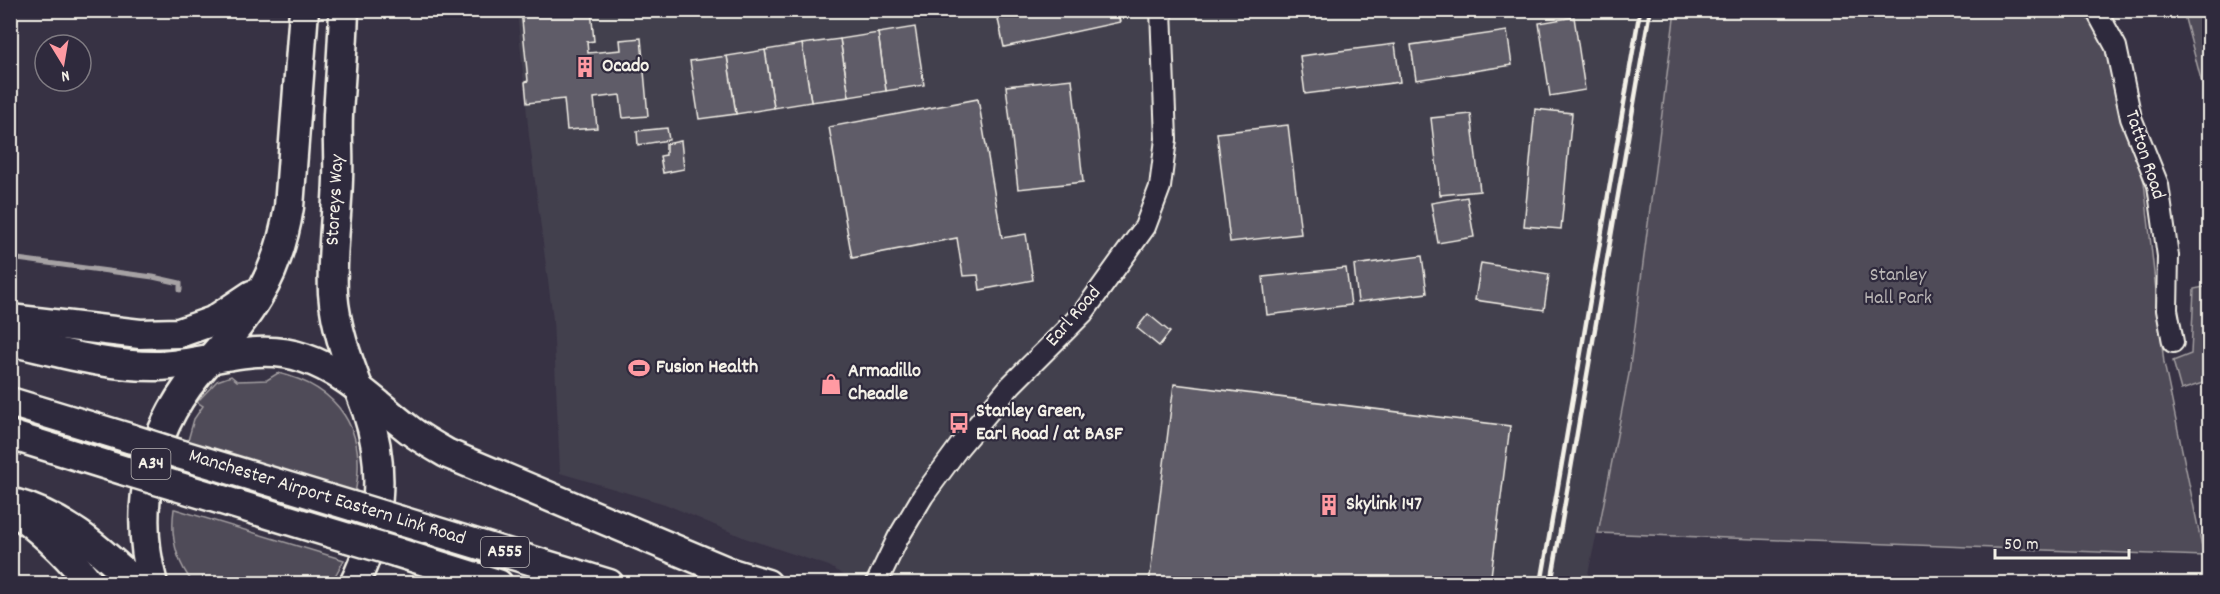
<svg xmlns="http://www.w3.org/2000/svg" width="2220" height="594" viewBox="0 0 2220 594" font-family="Dekko,sans-serif">
	<style>
		.built { fill: #433f4e }
		.green { fill: #504b59; stroke: #a29ea0; stroke-width: 1.5 }
		.lines { fill: none; stroke-linecap: round; stroke-linejoin: round }
		.stream { stroke: #a6a2a4; stroke-width: 5 }
		.building { fill: #5f5c67; stroke: #f4f1e8; stroke-width: 1.5 }
		.minor-casing { stroke: #f4f1e8; stroke-width: 24 }
		.highway-casing { stroke: #f4f1e8; stroke-width: 33 }
		.minor { stroke: #2f2a3d; stroke-width: 20 }
		.highway { stroke: #2f2a3d; stroke-width: 28 }
		.rail { stroke: #f4f1e8; stroke-width: 4.5 }
		.highway-bridge-casing { stroke: #f4f1e8; stroke-width: 33; stroke-linecap: butt }
		.highway-bridge { stroke: #2f2a3d; stroke-width: 28 }
		.labels { text-anchor: middle; dominant-baseline: central; stroke-width: 4.5; stroke-linejoin: round; paint-order: stroke }
		.shield { fill: #2f2a3d; stroke: #b9b5b5; stroke-width: 1.5 }
		.shield-label { font-size: 18px; font-weight: bold; fill: #f4f1e8 }
		.poi-label { font-size: 20px; font-weight: bold; fill: #f4f1e8; stroke: #2f2a3d; text-anchor: start }
		.street-label { font-size: 20px; fill: #f4f1e8; stroke: #2f2a3d }
		.park-label { font-size: 20px; fill: #bbb7b6; stroke: #2f2a3d }
	</style>
	<rect width="100%" height="100%" fill="#373244"/>
	<filter id="ink" filterUnits="userSpaceOnUse"><feTurbulence type="fractalNoise" baseFrequency=".0167" numOctaves="2"/><feDisplacementMap in="SourceGraphic" scale="12" xChannelSelector="R" yChannelSelector="G"/><feConvolveMatrix kernelMatrix="1 2 1 2 8 2 1 2 1" color-interpolation-filters="sRGB"/></filter>
	<g filter="url(#ink)">
		<!-- built -->
		<polygon class="built" points="517,11 1675,11 1623,413 1586,583 856,583 829,566 745,538 665,504 560,473 553,319 529,136"/>
		<!-- green -->
		<g class="green">
			<polygon points="1675,11 2086,11 2106,46 2144,182 2164,363 2204,556 1598,533 1629,374"/>
			<polygon points="2183,11 2209,11 2209,110"/>
			<polygon points="2209,286 2209,381 2181,390 2173,361 2191,354 2194,289"/>
			<path d="M278,373C339,387 368,431 355,493L187,444L194,419L203,406L197,402L217,381L231,376L237,381L267,380Z"/>
			<path d="M174,509H175L344,560L331,583L323,582L321,584L193,583C176,561 170,536 174,509Z"/>
		</g>
		<g class="lines">
			<!-- stream -->
			<polyline class="stream" points="10,258 153,277 180,283 180,290"/>
		</g>
		<!-- building -->
		<g class="building">
			<polygon points="521,10 591,10 594,41 587,42 588,53 621,50 620,40 641,38 648,116 623,118 620,95 594,98 597,128 567,130 564,99 527,103 525,82 528,81"/>
			<polygon points="996,10 1117,10 1120,22 1004,47"/>
			<polygon points="1574,17 1585,90 1550,96 1539,23"/>
			<polygon points="915,27 924,85 886,91 878,33"/>
			<polygon points="1507,31 1512,65 1416,80 1411,45"/>
			<polygon points="878,33 886,91 849,97 840,39"/>
			<polygon points="840,39 849,97 811,102 802,44"/>
			<polygon points="802,44 811,102 774,108 765,50"/>
			<polygon points="1395,44 1400,82 1305,94 1300,56"/>
			<polygon points="765,50 774,108 736,114 727,56"/>
			<polygon points="727,56 736,114 699,119 690,61"/>
			<polygon points="1072,79 1083,182 1018,189 1006,86"/>
			<polygon points="978,99 1002,238 1026,234 1033,280 980,290 978,275 963,276 957,238 852,258 829,127"/>
			<polygon points="1535,109 1572,113 1561,229 1524,226"/>
			<polygon points="1471,114 1480,191 1440,195 1431,118"/>
			<polygon points="1288,125 1301,234 1230,242 1217,133"/>
			<polygon points="667,128 669,140 638,145 637,131"/>
			<polygon points="681,141 684,169 663,173 660,156 666,155 666,144"/>
			<polygon points="1467,197 1474,237 1438,243 1431,203"/>
			<polygon points="1422,256 1427,293 1358,302 1354,265"/>
			<polygon points="1481,263 1549,274 1544,310 1475,300"/>
			<polygon points="1346,268 1351,305 1267,315 1263,277"/>
			<polygon points="1148,314 1170,332 1159,346 1137,328"/>
			<polygon points="1174,384 1510,426 1490,584 1149,584"/>
		</g>
		<g class="lines">
			<defs>
				<g id="minor">
					<polyline points="2096,10 2116,47 2131,118 2158,185 2168,256 2167,310 2173,342"/>
					<polyline points="876,584 898,538 923,496 959,447 1011,385 1083,313 1145,227 1160,187 1166,139 1161,10"/>
				</g>
				<g id="highway">
					<path d="M344,10C343,46 340,80 338,115C337,136 339,158 338,179C337,217 331,255 333,293C336,335 353,372 367,411C386,467 381,531 354,584"/>
					<polyline points="10,319 140,334 179,333 213,321 252,295"/>
					<path d="M10,341C59,352 109,367 159,366C209,364 255,341 304,358C344,371 374,402 406,427C419,438 434,446 448,454L731,573L767,584"/>
					<polyline points="10,402 132,439"/>
					<polyline points="10,435 126,471"/>
					<polyline points="179,454 355,507"/>
					<polyline points="173,485 348,538"/>
					<path d="M10,502C65,517 97,547 137,584"/>
					<path d="M19,514C45,534 70,556 90,584"/>
					<polyline points="401,521 609,584"/>
					<polyline points="396,552 498,584"/>
					<path d="M153,584C133,511 148,435 196,376C217,350 241,326 258,297C275,269 284,239 289,207L304,10"/>
				</g>
			</defs>
			<!-- minor casing -->
			<use href="#minor" class="minor-casing"/>
			<!-- highway casing -->
			<use href="#highway" class="highway-casing"/>
			<!-- minor -->
			<use href="#minor" class="minor"/>
			<!-- highway -->
			<use href="#highway" class="highway"/>
			<!-- rail -->
			<g class="rail">
				<polyline points="1541,584 1640,10"/>
				<polyline points="1551,584 1650,10"/>
			</g>
			<defs>
				<g id="highway-bridge">
					<polyline points="132,439 179,454"/>
					<polyline points="126,471 173,485"/>
					<polyline points="355,507 401,521"/>
					<polyline points="348,538 396,552"/>
				</g>
			</defs>
			<!-- highway-bridge casing -->
			<use href="#highway-bridge" class="highway-bridge-casing"/>
			<!-- highway-bridge -->
			<use href="#highway-bridge" class="highway-bridge"/>
		</g>
	</g>
	<!-- icons -->
	<defs>
		<symbol id="building-bare" viewBox="-9 -9 18 18"><path d="M-4-6H4V6H1V3H-1V6H-4ZM-2.5-4.3h1.7v1.8h-1.7ZM.8-4.3h1.7v1.8H.8ZM-2.5-1h1.7V.8h-1.7ZM.8-1h1.7V.8H.8Z" fill="#ff9aa2" stroke="#2f2a3d" stroke-width="2.5" paint-order="stroke"/></symbol>
		<symbol id="stadium-bare" viewBox="-9 -9 18 18"><path d="M0-5a6.5 5 0 1 0 0 10a6.5 5 0 1 0 0-10ZM-3.5-1.8h7v3.6h-7Z" fill="#ff9aa2" stroke="#2f2a3d" stroke-width="2.5" paint-order="stroke"/></symbol>
		<symbol id="shop-bare" viewBox="-9 -9 18 18"><path d="M-5-2.5h2.3a2.7 3.5 0 0 1 5.4 0H5L5.5 6h-11ZM-1.5-2.5h3a1.5 2.3 0 0 0-3 0Z" fill="#ff9aa2" stroke="#2f2a3d" stroke-width="2.5" paint-order="stroke"/></symbol>
		<symbol id="bus-bare" viewBox="-9 -9 18 18"><path d="M-5-6H5V4H4V6H2V4H-2V6H-4V4H-5ZM-3.5-4V0h7V-4ZM-3.5 1.2v1.5H-2V1.2ZM2 1.2v1.5H3.5V1.2Z" fill="#ff9aa2" stroke="#2f2a3d" stroke-width="2.5" paint-order="stroke"/></symbol>
	</defs>
	<g fill-rule="evenodd">
		<use href="#building-bare" x="570" y="52" width="30" height="30"/>
		<use href="#stadium-bare" x="624" y="353" width="30" height="30"/>
		<use href="#shop-bare" x="816" y="369" width="30" height="30"/>
		<use href="#bus-bare" x="944" y="408" width="30" height="30"/>
		<use href="#building-bare" x="1314" y="490" width="30" height="30"/>
	</g>
	<g class="labels">
		<!-- shield labels -->
		<g class="shield">
			<rect x="131.5" y="449" width="39" height="30" rx="4.5"/>
			<rect x="481" y="537" width="48" height="30" rx="4.5"/>
		</g>
		<g class="shield-label">
			<text x="151" y="464">A34</text>
			<text x="505" y="552">A555</text>
		</g>
		<!-- poi labels -->
		<g class="poi-label">
			<text x="602" y="67">Ocado</text>
			<text x="656" y="368">Fusion Health</text>
			<text x="848" y="372">Armadillo<tspan x="848" dy="23">Cheadle</tspan></text>
			<text x="976" y="412">Stanley Green,<tspan x="976" dy="23">Earl Road / at BASF</tspan></text>
			<text x="1346" y="505">Skylink 147</text>
		</g>
		<!-- street labels -->
		<g class="street-label">
			<text transform="translate(2144 155) rotate(72)">Tatton Road</text>
			<text transform="translate(336 200) rotate(-87)">Storeys Way</text>
			<text transform="translate(1074 317) rotate(-49)">Earl Road</text>
			<text transform="translate(327 498) rotate(17)">Manchester Airport Eastern Link Road</text>
		</g>
		<!-- park labels -->
		<g class="park-label">
			<text x="1898" y="276">Stanley<tspan x="1898" dy="23">Hall Park</tspan></text>
		</g>
	</g>
	<!-- margin -->
	<rect width="2220" height="594" fill="none" stroke="#2f2a3d" stroke-width="36"/>
	<rect x="18" y="18" width="2184" height="558" fill="none" stroke="#f4f1e8" stroke-width="2" filter="url(#ink)"/>
	<!-- north arrow -->
	<g transform="translate(63 63) rotate(169)"><circle r="28" fill="#2f2a3d" stroke="#7e7a81" stroke-width="1.5"/>
	<path d="M0-4.5L10 22L0 15L-10 22Z" fill="#ff9aa2"/>
	<text y="-9" font-size="16" font-weight="bold" text-anchor="middle" fill="#f4f1e8">N</text>
	</g>
	<!-- scale -->
	<path d="M1995 549v9h134v-9" fill="none" stroke="#f4f1e8" stroke-width="3"/>
	<text x="2004" y="549" font-size="18" fill="#f4f1e8" stroke="#2f2a3d" stroke-width="4.5" paint-order="stroke">50 m</text>
</svg>
